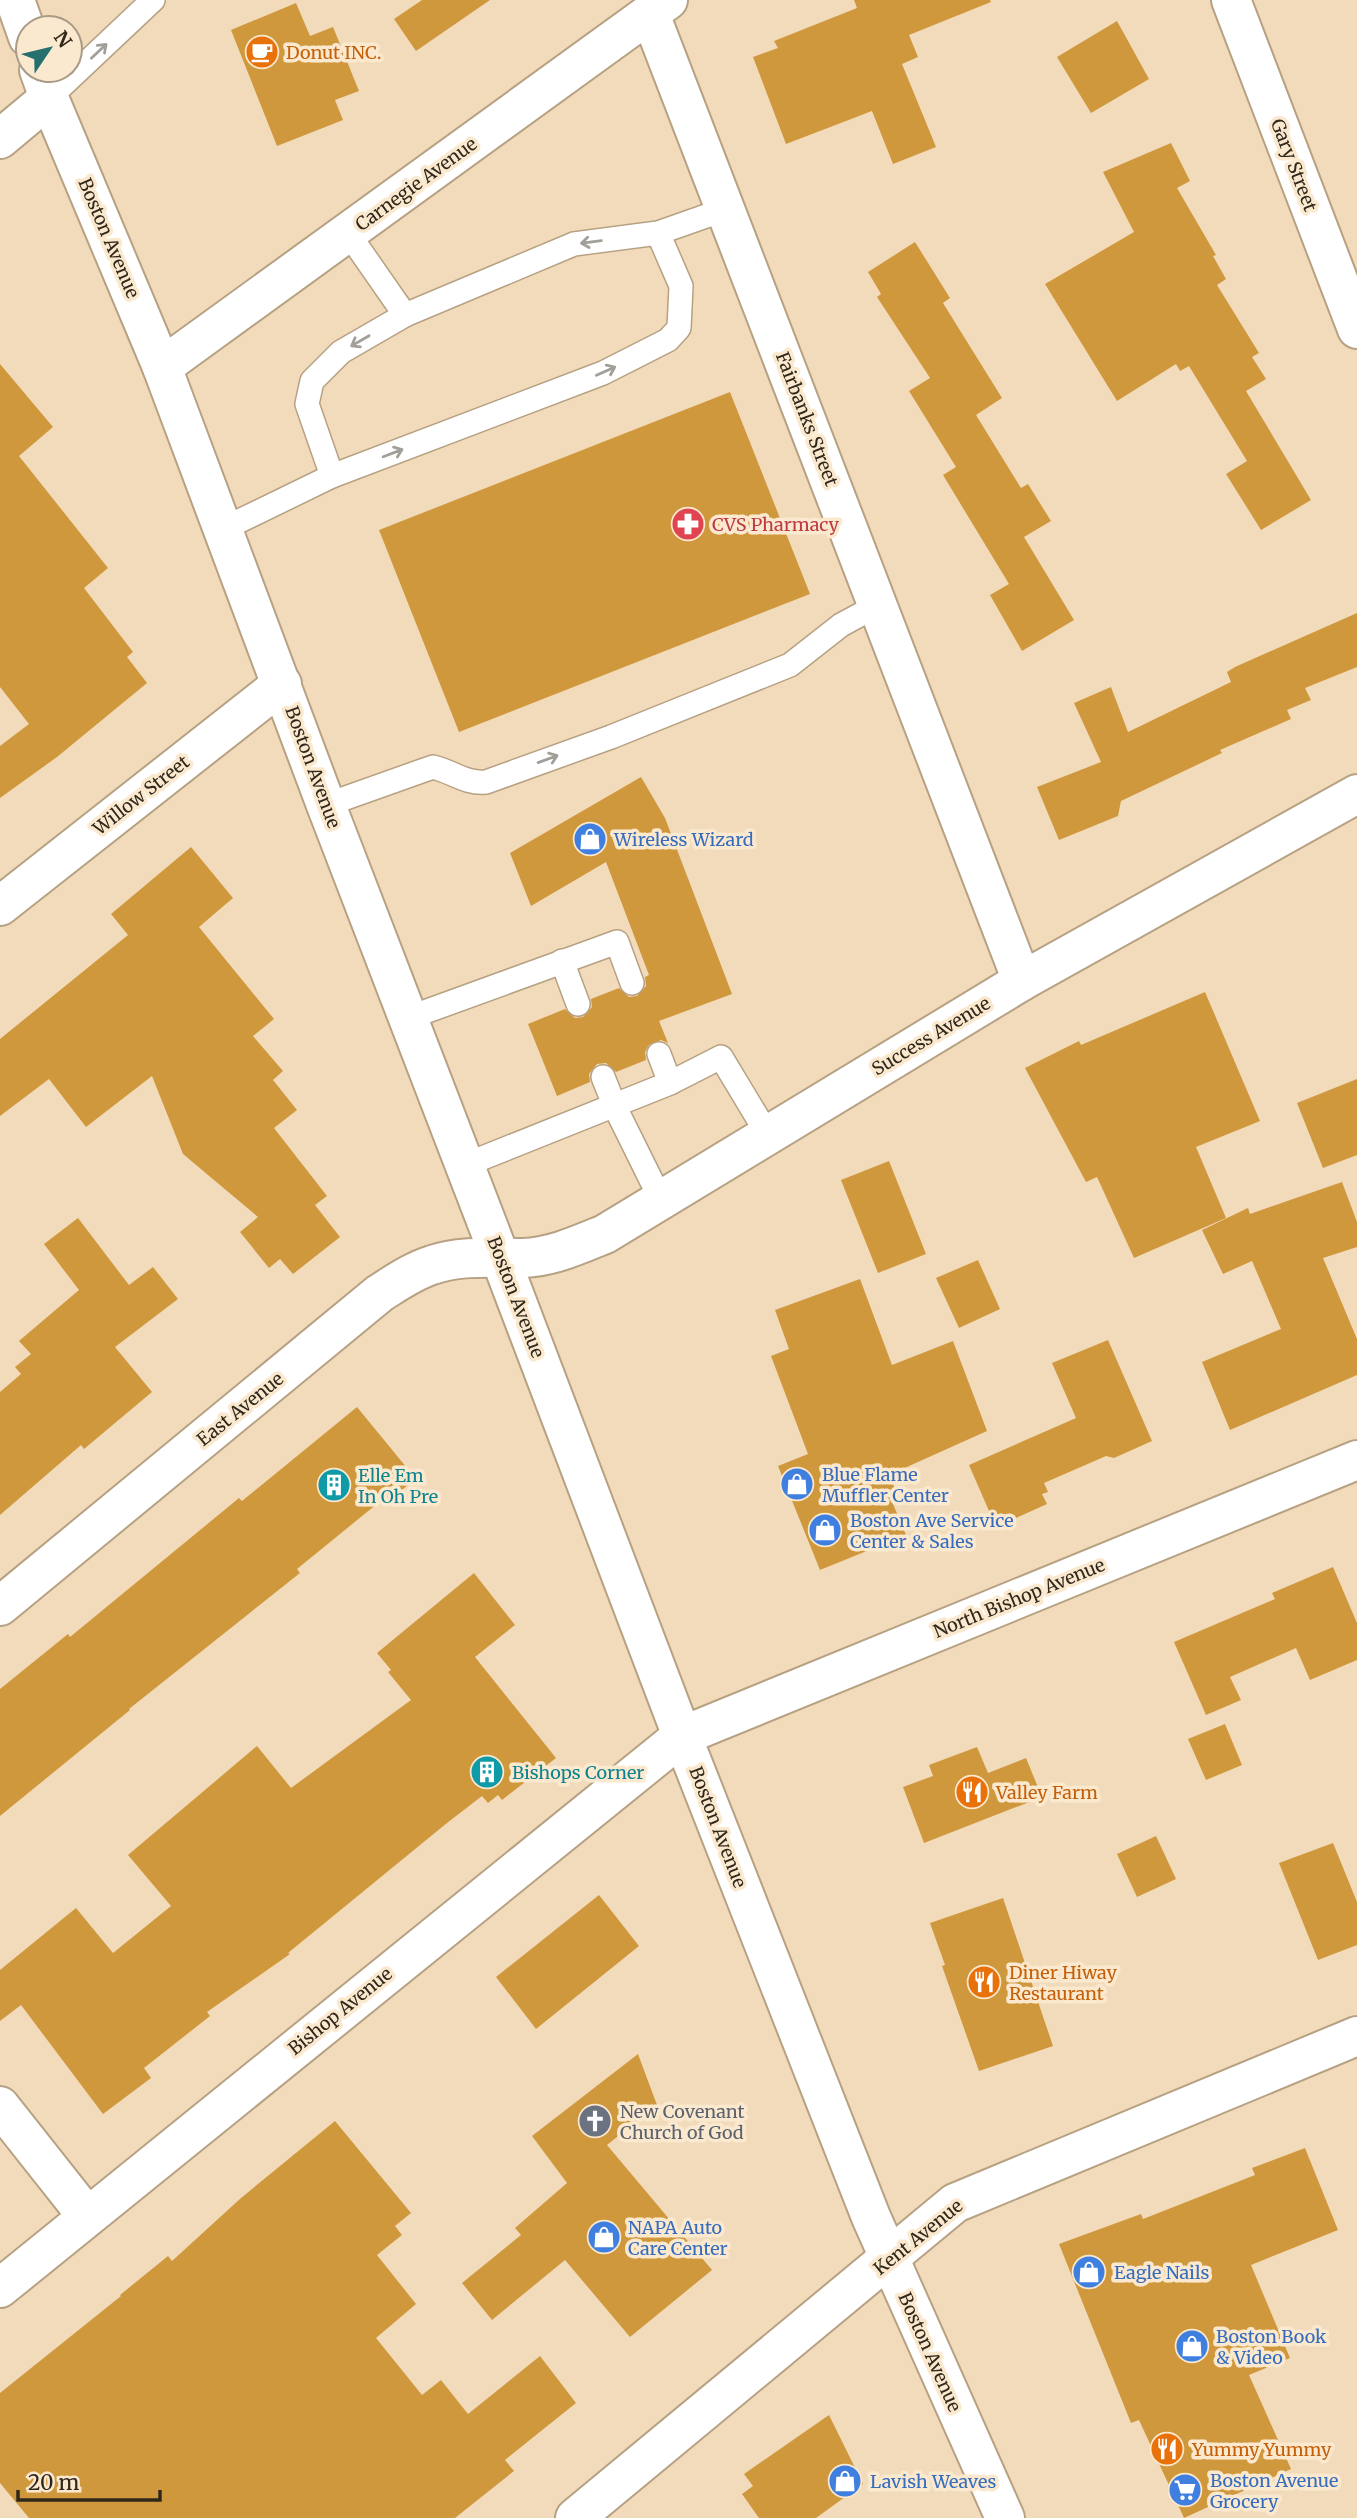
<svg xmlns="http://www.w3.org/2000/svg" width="1357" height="2518" viewBox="0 0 1357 2518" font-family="Merriweather,serif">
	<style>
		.building { fill: #d0983d }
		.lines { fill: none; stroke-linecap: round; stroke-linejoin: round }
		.service-casing { stroke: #b7a183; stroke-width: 26 }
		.minor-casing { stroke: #b7a183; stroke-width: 42 }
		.tertiary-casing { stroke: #b7a183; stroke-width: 42 }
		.primary-casing { stroke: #b7a183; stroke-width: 42 }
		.service { stroke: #fff; stroke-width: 23 }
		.minor { stroke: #fff; stroke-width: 38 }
		.tertiary { stroke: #fff; stroke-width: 38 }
		.primary { stroke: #fff; stroke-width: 38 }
		.oneway { stroke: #a29e98 }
		.labels { text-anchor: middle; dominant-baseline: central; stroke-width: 7; stroke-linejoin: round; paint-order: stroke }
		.food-label { font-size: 18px; fill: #c56008; stroke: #fbe9cf; text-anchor: start }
		.street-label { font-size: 18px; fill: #30271b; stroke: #fbe9cf }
		.health-label { font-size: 18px; fill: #be3a42; stroke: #fbe9cf; text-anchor: start }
		.shop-label { font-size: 18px; fill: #366cbe; stroke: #fbe9cf; text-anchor: start }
		.culture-label { font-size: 18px; fill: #0d838f; stroke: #fbe9cf; text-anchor: start }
		.worship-label { font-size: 18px; fill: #5b616d; stroke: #fbe9cf; text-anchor: start }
	</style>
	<rect width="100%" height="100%" fill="#f2dbbb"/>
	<!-- building -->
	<g class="building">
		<polygon points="422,0 490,0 416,51 394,19"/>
		<polygon points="854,0 990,0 991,2 909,35 918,57 902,64 936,147 893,164 872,111 786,144 753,57 778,48 774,41 857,8"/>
		<polygon points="296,3 310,36 333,27 359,91 335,100 343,120 277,146 231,30"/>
		<polygon points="1117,21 1149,79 1091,113 1057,57"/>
		<polygon points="1171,143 1190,181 1177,188 1216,255 1213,256 1226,279 1217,285 1259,353 1252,357 1266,379 1246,391 1311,500 1261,530 1226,474 1247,461 1189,366 1180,371 1176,364 1117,401 1045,284 1134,232 1103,172"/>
		<polygon points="915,242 950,298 943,303 1002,398 976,415 1021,488 1028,484 1051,521 1024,537 1074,620 1022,651 990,595 1009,584 943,475 956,467 909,391 930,378 877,297 881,294 868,272"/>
		<polygon points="0,364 53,427 19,456 108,568 84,588 133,652 127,657 147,683 57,757 0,798 0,746 29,724 0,687"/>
		<polygon points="730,392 810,594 459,732 379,530"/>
		<polygon points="1357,613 1357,667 1305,688 1311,700 1287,710 1291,719 1220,750 1222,753 1121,801 1118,816 1059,840 1037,787 1101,762 1074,703 1111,687 1128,732 1231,682 1227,672 1235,667"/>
		<polygon points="641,777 665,818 732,994 659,1021 668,1043 661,1040 649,1045 645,1052 646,1060 616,1072 606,1063 597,1064 589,1074 590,1082 557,1096 528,1024 565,1009 575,1018 583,1017 592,1007 591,999 619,988 629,997 637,996 646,986 645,977 649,975 606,862 531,906 510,853"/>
		<polygon points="191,847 233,898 199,927 274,1019 253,1036 283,1071 273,1080 297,1110 274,1128 327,1196 315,1205 340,1237 293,1274 280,1259 269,1268 240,1232 258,1217 183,1154 152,1076 86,1127 49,1079 0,1116 0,1039 128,935 111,914"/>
		<polygon points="1205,992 1260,1121 1196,1147 1226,1218 1134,1258 1097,1177 1086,1182 1025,1068 1079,1041 1081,1045"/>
		<polygon points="1357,1079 1357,1155 1323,1168 1297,1103"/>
		<polygon points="889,1161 926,1254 878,1273 841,1180"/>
		<polygon points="1342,1182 1357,1222 1357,1247 1323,1258 1357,1339 1357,1375 1230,1430 1202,1362 1281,1329 1252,1261 1223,1274 1202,1230 1248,1208 1250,1214"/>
		<polygon points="78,1218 129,1285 153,1267 178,1299 115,1347 152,1392 84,1449 81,1445 0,1515 0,1392 21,1374 15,1367 31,1354 19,1341 79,1290 44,1244"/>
		<polygon points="978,1260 1000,1309 959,1328 936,1278"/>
		<polygon points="860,1279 892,1365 953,1341 987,1431 889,1475 895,1489 888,1492 906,1535 820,1570 778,1466 808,1454 771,1356 789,1349 775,1310"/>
		<polygon points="1108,1340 1152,1441 1114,1458 1106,1456 1044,1483 1048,1492 1042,1494 1047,1504 996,1527 969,1465 1076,1418 1052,1363"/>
		<polygon points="357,1407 416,1479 386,1502 383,1499 297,1569 300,1573 129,1709 130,1710 0,1816 0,1689 68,1634 70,1637 239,1498 242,1501"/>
		<polygon points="1333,1567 1357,1623 1357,1660 1310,1680 1296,1648 1230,1677 1241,1700 1206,1715 1174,1642 1275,1599 1272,1593"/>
		<polygon points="474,1573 515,1625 475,1657 556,1758 502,1800 498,1795 488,1803 482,1796 447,1823 288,1953 290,1954 207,2012 210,2016 144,2068 151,2078 103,2114 21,2005 0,2021 0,1970 76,1908 113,1953 171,1906 128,1855 257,1746 291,1788 411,1700 388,1672 391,1670 377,1653"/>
		<polygon points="1225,1724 1242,1765 1206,1780 1188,1739"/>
		<polygon points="977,1747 988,1773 1026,1758 1042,1797 924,1843 903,1787 933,1776 929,1765"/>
		<polygon points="1156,1836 1176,1879 1137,1897 1117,1854"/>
		<polygon points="1333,1843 1357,1902 1357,1945 1318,1960 1279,1863"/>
		<polygon points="599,1895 639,1946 536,2029 496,1977"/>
		<polygon points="1003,1898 1053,2046 979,2071 942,1966 945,1965 930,1923"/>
		<polygon points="638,2054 657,2105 607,2145 712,2270 630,2337 565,2260 492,2320 462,2283 521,2235 515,2228 567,2183 532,2136"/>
		<polygon points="335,2121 411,2213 395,2226 402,2235 377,2255 416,2304 376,2338 422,2395 441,2380 468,2414 540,2356 576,2403 505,2460 514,2471 455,2518 29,2518 0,2483 0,2393 121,2296 120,2295 168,2256 172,2261 241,2198"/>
		<polygon points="1305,2148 1338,2230 1251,2265 1290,2358 1249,2375 1291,2469 1184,2518 1139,2420 1131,2423 1059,2244 1141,2214 1143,2219 1255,2175 1252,2168"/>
		<polygon points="829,2415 863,2484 816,2518 759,2518 742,2494 753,2486 744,2474"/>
	</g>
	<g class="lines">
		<defs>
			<g id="service">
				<polyline points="49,98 153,0"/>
				<polyline points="348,233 405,315"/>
				<polyline points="658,233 681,286 679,328 668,340 603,373 332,476 307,404 312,381 341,352 405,315 574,244 658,233 726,209"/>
				<polyline points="223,529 332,476"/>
				<path d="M326,805L433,767C453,772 466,784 486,782L611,737L790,665L841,625L878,605"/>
				<polyline points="562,961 578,1004"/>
				<polyline points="408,1018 617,942 632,983"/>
				<polyline points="603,1077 615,1107 661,1200"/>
				<polyline points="670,1083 721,1057 768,1135"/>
				<polyline points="465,1165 670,1083 659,1054"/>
			</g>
			<g id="minor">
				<polyline points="1231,0 1357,329"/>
				<polyline points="650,14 1022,981"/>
				<polyline points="0,139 49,98"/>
				<polyline points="162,367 668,0"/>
				<polyline points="0,906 282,684"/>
				<polyline points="0,2106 87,2216"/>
				<polyline points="0,2288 682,1736 1357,1460"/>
				<polyline points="575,2518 955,2203 1357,2036"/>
			</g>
			<path id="tertiary" d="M0,1606L380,1293C396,1283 413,1271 432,1265C461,1255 493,1258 523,1258C552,1257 578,1245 605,1234L1022,981L1357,794"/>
			<g id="primary">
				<polyline points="15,0 28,37"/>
				<polyline points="39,70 49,98 162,367 326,805 500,1257 682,1736 871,2217 1005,2518"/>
			</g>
		</defs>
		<!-- service casing -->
		<use href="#service" class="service-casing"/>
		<!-- minor casing -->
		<use href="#minor" class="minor-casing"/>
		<!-- tertiary casing -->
		<use href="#tertiary" class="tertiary-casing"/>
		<!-- primary casing -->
		<use href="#primary" class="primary-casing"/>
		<!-- service -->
		<use href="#service" class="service"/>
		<!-- minor -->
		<use href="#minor" class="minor"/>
		<!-- tertiary -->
		<use href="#tertiary" class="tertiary"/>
		<!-- primary -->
		<use href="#primary" class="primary"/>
	</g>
	<!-- one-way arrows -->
	<defs><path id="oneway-shaft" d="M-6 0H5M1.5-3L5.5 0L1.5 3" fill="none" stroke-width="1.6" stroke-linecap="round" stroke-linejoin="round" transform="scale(1.75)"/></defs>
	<g class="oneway">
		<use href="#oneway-shaft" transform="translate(99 51) rotate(-43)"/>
		<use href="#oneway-shaft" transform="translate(591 242) rotate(172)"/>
		<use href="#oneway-shaft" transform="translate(360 341) rotate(150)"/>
		<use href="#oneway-shaft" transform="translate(606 371) rotate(-24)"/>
		<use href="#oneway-shaft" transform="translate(393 453) rotate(-21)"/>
		<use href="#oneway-shaft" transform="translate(548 759) rotate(-20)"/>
	</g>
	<!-- icons -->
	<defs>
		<symbol id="cafe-disc" viewBox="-11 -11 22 22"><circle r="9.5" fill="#e8710a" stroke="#fbe9cf"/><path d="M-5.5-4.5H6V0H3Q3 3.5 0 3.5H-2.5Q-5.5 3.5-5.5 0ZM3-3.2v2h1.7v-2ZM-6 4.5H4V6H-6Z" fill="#fff"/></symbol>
		<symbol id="pharmacy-disc" viewBox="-11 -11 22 22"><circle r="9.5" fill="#e0444e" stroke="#fbe9cf"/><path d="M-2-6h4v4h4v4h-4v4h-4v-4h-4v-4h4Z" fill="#fff"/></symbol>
		<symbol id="shop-disc" viewBox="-11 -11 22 22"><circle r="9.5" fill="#3f7fe0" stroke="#fbe9cf"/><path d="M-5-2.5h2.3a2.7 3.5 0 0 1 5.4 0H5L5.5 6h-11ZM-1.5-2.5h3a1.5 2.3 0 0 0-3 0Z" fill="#fff"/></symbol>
		<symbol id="building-disc" viewBox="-11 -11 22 22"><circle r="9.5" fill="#0f9aa8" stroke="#fbe9cf"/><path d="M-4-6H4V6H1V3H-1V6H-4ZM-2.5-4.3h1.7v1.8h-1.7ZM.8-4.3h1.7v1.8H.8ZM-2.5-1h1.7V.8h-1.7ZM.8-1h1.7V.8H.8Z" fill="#fff"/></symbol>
		<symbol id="restaurant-disc" viewBox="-11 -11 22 22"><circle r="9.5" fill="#e8710a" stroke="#fbe9cf"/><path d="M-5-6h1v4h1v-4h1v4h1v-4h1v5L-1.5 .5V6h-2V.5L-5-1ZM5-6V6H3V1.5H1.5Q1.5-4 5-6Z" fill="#fff"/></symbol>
		<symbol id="church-disc" viewBox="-11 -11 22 22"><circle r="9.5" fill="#6b7280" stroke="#fbe9cf"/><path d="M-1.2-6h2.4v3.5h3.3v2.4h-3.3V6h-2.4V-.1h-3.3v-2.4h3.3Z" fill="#fff"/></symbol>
		<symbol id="supermarket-disc" viewBox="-11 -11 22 22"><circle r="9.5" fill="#3f7fe0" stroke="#fbe9cf"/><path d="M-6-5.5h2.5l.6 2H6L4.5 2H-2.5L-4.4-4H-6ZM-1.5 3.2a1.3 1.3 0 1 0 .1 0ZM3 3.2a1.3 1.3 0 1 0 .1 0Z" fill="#fff"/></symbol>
	</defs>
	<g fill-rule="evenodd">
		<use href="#cafe-disc" x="243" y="33" width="38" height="38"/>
		<use href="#pharmacy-disc" x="669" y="505" width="38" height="38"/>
		<use href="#shop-disc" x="571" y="820" width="38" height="38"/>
		<use href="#shop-disc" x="778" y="1465" width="38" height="38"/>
		<use href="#building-disc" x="315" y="1466" width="38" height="38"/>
		<use href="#shop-disc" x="806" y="1511" width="38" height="38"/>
		<use href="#building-disc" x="468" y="1753" width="38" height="38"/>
		<use href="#restaurant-disc" x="953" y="1773" width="38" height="38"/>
		<use href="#restaurant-disc" x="965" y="1963" width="38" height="38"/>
		<use href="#church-disc" x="576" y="2102" width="38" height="38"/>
		<use href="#shop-disc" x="585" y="2218" width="38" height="38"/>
		<use href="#shop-disc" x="1070" y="2253" width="38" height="38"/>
		<use href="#shop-disc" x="1173" y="2327" width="38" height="38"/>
		<use href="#restaurant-disc" x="1148" y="2430" width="38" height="38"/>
		<use href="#shop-disc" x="826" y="2462" width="38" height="38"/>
		<use href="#supermarket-disc" x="1166" y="2471" width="38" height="38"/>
	</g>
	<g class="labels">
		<!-- food labels -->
		<g class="food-label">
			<text x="286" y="52">Donut INC.</text>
			<text x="996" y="1792">Valley Farm</text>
			<text x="1009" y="1972">Diner Hiway<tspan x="1009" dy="21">Restaurant</tspan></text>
			<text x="1192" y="2449">Yummy Yummy</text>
		</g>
		<!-- street labels -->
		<g class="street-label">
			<text transform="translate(1294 165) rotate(69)">Gary Street</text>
			<text transform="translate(416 184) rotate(-36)">Carnegie Avenue</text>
			<text transform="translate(109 238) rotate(67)">Boston Avenue</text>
			<text transform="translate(807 419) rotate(69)">Fairbanks Street</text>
			<text transform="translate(313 767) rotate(70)">Boston Avenue</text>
			<text transform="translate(141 795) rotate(-38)">Willow Street</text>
			<text transform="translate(931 1036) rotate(-31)">Success Avenue</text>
			<text transform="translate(516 1297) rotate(69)">Boston Avenue</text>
			<text transform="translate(240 1409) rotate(-39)">East Avenue</text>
			<text transform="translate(1019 1598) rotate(-22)">North Bishop Avenue</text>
			<text transform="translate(718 1827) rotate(69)">Boston Avenue</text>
			<text transform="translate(340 2011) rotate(-39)">Bishop Avenue</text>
			<text transform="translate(918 2237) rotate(-39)">Kent Avenue</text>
			<text transform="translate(930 2352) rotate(66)">Boston Avenue</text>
		</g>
		<!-- health labels -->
		<g class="health-label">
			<text x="712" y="524">CVS Pharmacy</text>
		</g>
		<!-- shop labels -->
		<g class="shop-label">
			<text x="614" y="839">Wireless Wizard</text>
			<text x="822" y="1474">Blue Flame<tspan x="822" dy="21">Muffler Center</tspan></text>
			<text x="850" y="1520">Boston Ave Service<tspan x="850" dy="21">Center &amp; Sales</tspan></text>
			<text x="628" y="2227">NAPA Auto<tspan x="628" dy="21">Care Center</tspan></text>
			<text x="1114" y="2272">Eagle Nails</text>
			<text x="1216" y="2336">Boston Book<tspan x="1216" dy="21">&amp; Video</tspan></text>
			<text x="1210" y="2480">Boston Avenue<tspan x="1210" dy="21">Grocery</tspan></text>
			<text x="870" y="2481">Lavish Weaves</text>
		</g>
		<!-- culture labels -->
		<g class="culture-label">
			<text x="358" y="1475">Elle Em<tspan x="358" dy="21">In Oh Pre</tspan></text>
			<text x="512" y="1772">Bishops Corner</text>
		</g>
		<!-- worship labels -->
		<g class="worship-label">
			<text x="620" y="2111">New Covenant<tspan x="620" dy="21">Church of God</tspan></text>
		</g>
	</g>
	<!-- north arrow -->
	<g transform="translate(49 49) rotate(55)"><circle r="33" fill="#fbe9cf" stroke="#aa9b87" stroke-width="2"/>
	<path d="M0-5L12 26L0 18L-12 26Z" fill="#25706e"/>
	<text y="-10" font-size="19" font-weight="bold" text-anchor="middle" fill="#30271b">N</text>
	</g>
	<!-- scale -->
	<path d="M18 2490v10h142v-10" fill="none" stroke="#30271b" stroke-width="3.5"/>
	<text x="28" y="2490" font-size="21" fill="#30271b" stroke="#fbe9cf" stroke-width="5" paint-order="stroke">20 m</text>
</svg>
